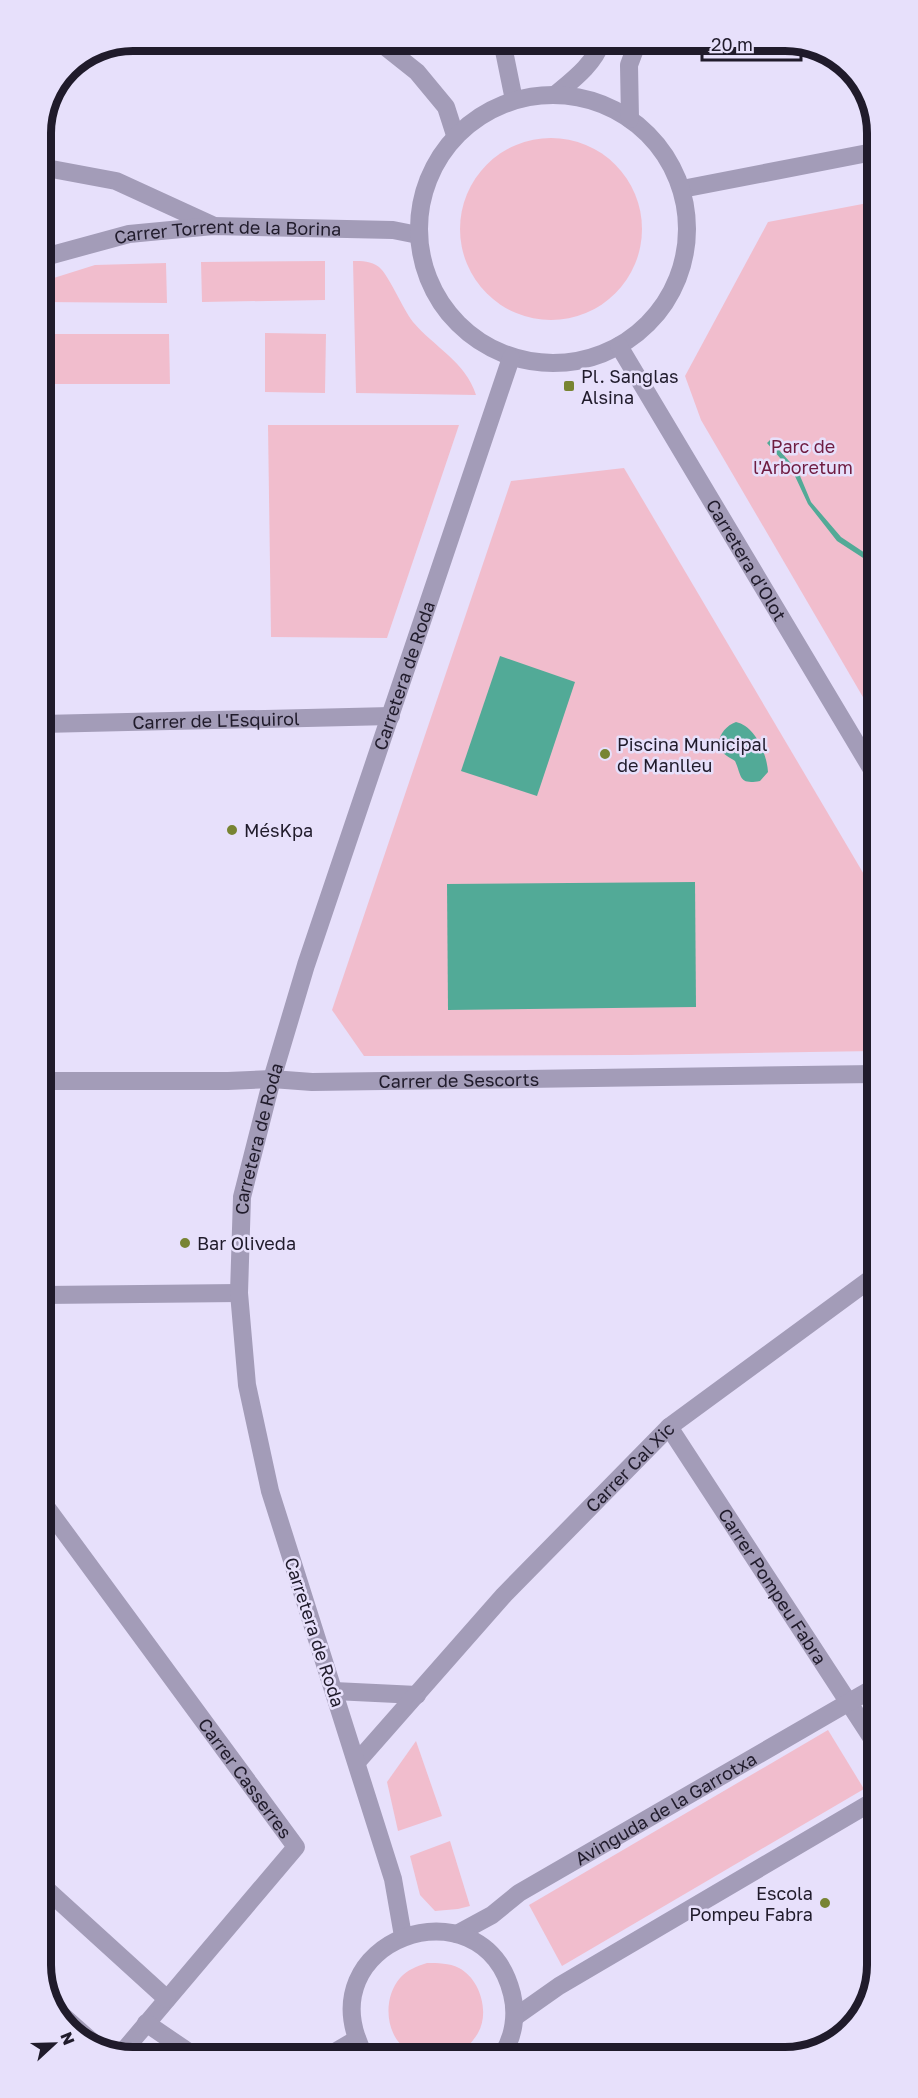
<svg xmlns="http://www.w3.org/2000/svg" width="918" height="2098" viewBox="0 0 918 2098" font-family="'Golos Text',sans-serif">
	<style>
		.green { fill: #f1bdcd }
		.water { fill: #52aa97 }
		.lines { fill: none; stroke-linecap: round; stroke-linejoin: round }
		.pedestrian { stroke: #a39cb8; stroke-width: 18 }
		.minor { stroke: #a39cb8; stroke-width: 18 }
		.tertiary { stroke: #a39cb8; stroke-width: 18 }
		.poi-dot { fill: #788432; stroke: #e7e0fb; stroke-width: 2 }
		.labels { text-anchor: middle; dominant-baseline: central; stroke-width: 5; stroke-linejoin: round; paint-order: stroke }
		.street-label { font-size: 18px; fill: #201b2b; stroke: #e7e0fb }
		.poi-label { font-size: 18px; fill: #201b2b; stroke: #e7e0fb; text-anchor: start }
		.park-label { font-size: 18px; fill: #6f1d42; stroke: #e7e0fb }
		.rim { fill: none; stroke: #201b2b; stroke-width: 8 }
	</style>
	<rect width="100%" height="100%" fill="#e7e0fb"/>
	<!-- green -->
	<g class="green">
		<circle cx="551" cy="229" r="91"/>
		<polygon points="873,202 874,716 701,420 685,376 768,222"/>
		<polygon points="325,261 325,300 202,302 201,262"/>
		<path d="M353,261C362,261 371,261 379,267C388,274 403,309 413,322C434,347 466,362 476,395L356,393Z"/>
		<polygon points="166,263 167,303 41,302 41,282 95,265"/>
		<polygon points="265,333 326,334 325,393 265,392"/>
		<polygon points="41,334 169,334 170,384 41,384"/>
		<polygon points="268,425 459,425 387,638 271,637"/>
		<polygon points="624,468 875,893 875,1051 629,1055 364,1056 332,1010 511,481"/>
		<polygon points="828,1730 864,1789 562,1966 529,1905"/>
		<polygon points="416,1741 442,1816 398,1831 387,1782"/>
		<polygon points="450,1841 470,1906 458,1909 435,1911 420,1895 410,1856"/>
		<path d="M427,1963C438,1963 449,1963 459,1968C480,1979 490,2012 478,2033C467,2051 457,2055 436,2055C431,2055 423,2056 418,2055C386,2046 380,2001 400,1978C407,1970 417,1966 427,1963Z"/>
	</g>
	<!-- water -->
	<g class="water">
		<polygon points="770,440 798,471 811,502 841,537 874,559 874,565 837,541 808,504 794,474 767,443"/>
		<polygon points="500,656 575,682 537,796 461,771"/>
		<path d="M736,722C755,726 767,754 768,772L760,781C738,785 742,776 735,761C733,759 729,758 727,756C711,745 722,727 736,722Z"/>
		<polygon points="695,882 696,1007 448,1010 447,884"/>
	</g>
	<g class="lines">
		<!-- pedestrian -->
		<path class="pedestrian" id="s1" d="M42,724L391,716"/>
		<!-- minor -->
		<g class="minor">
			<polyline points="378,41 417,72 446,107 455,135"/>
			<polyline points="502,41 514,100"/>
			<polyline points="41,167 116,181 212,225"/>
			<polyline points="682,189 873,152"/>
			<path id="s2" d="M41,258L129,234L213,226L393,230L418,235"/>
			<path id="s3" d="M43,1081H228L272,1079L312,1082L875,1074"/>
			<polyline points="44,1295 239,1293"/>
			<path id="s4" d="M669,1427L877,1746"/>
			<path id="s5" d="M44,1504L296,1847L120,2055"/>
			<polyline points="334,1691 417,1695"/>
			<path id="s6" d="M357,1762L504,1595L669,1427L876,1275"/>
			<polyline points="45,1888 167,1999"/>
			<path id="s7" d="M457,1934L492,1915L519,1893L877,1686"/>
			<polyline points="55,2009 97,2046"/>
			<polyline points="515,2017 559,1986 877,1799"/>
			<polyline points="146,2023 196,2057"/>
			<polyline points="328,2056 357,2039"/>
		</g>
		<!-- tertiary -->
		<g class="tertiary">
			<path d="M556,94C574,79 594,64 602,41"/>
			<circle cx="553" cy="229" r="134"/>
			<polyline points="630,119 629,65 638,41"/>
			<path id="s8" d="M619,346L874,773"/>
			<path id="s9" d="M403,1936L393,1879L270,1491L247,1385L239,1293L242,1197L272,1079L306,965L511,358"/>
			<path d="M365,2056C302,1940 483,1877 512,1994C517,2014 514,2037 502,2055"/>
		</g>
	</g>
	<!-- markers -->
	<g class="poi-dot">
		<rect x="563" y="380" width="12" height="12" rx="3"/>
		<circle cx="605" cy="754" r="6"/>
		<circle cx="232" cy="830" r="6"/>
		<circle cx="185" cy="1243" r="6"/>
		<circle cx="825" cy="1903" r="6"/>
	</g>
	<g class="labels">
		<!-- street labels -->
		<g class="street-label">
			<text stroke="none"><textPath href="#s2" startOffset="190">Carrer Torrent de la Borina</textPath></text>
			<text stroke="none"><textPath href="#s8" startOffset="249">Carretera d'Olot</textPath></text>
			<text stroke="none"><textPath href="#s9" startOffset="1308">Carretera de Roda</textPath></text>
			<text stroke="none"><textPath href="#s1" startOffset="174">Carrer de L'Esquirol</textPath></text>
			<text stroke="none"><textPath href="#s3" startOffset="416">Carrer de Sescorts</textPath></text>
			<text stroke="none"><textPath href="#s9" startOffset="822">Carretera de Roda</textPath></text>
			<text stroke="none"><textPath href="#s6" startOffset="402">Carrer Cal Xic</textPath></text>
			<text stroke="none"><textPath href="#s4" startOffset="190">Carrer Pompeu Fabra</textPath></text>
			<text transform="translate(315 1632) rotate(72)">Carretera de Roda</text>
			<text stroke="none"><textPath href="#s5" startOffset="340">Carrer Casserres</textPath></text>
			<text stroke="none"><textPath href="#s7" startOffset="244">Avinguda de la Garrotxa</textPath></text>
		</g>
		<!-- poi labels -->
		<g class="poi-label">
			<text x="581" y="376">Pl. Sanglas<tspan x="581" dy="21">Alsina</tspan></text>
			<text x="617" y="744">Piscina Municipal<tspan x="617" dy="21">de Manlleu</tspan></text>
			<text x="244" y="830">MésKpa</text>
			<text x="197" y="1243">Bar Oliveda</text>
			<text x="813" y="1893" text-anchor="end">Escola<tspan x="813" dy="21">Pompeu Fabra</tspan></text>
		</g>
		<!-- park labels -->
		<g class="park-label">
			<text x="803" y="446">Parc de<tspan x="803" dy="21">l'Arboretum</tspan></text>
		</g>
	</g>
	<!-- crop -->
	<path d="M0 0H918V2098H0ZM133 51H785A82 82 0 0 1 867 133V1965A82 82 0 0 1 785 2047H133A82 82 0 0 1 51 1965V133A82 82 0 0 1 133 51Z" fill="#e7e0fb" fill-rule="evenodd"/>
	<path class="rim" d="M133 51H785A82 82 0 0 1 867 133V1965A82 82 0 0 1 785 2047H133A82 82 0 0 1 51 1965V133A82 82 0 0 1 133 51Z"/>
	<!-- north arrow -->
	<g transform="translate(54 2044) rotate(68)" stroke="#e7e0fb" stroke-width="4.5" paint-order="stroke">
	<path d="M0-4.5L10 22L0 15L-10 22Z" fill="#201b2b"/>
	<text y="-9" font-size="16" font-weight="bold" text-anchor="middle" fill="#201b2b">N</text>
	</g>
	<!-- scale -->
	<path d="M702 51v9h99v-9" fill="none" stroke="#201b2b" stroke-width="3"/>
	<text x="711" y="51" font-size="18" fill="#201b2b" stroke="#e7e0fb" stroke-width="4.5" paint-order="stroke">20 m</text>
</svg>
